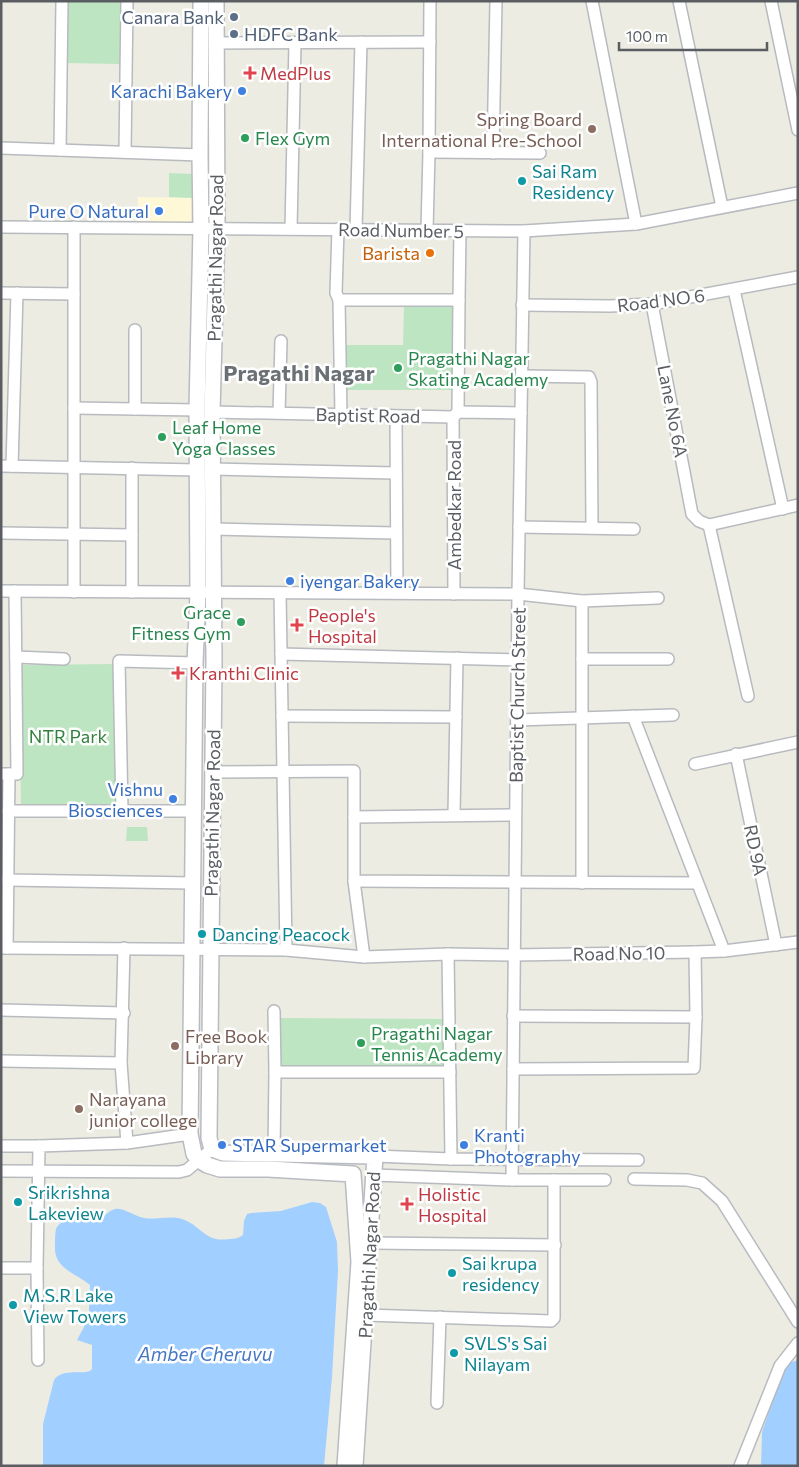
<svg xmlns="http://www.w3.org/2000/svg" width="799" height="1467" viewBox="0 0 799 1467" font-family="Commissioner,sans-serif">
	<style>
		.commercial { fill: #fef8d7 }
		.green { fill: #bee5c1 }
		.water { fill: #a1cfff }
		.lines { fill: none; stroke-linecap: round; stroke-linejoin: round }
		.minor-casing { stroke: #b7babf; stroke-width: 14 }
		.secondary-casing { stroke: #b8bbc1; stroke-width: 18 }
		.minor { stroke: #fff; stroke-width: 11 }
		.secondary { stroke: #fff; stroke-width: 15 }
		.service-dot { fill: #5c6f8a; stroke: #fff; stroke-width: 2 }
		.health-dot { fill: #e0444e; stroke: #fff; stroke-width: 2 }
		.shop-dot { fill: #3f7fe0; stroke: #fff; stroke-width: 2 }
		.education-dot { fill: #8d6e63; stroke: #fff; stroke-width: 2 }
		.leisure-dot { fill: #2e9e5b; stroke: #fff; stroke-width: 2 }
		.culture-dot { fill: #0f9aa8; stroke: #fff; stroke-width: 2 }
		.food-dot { fill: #e8710a; stroke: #fff; stroke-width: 2 }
		.labels { text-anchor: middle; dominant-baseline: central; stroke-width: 5; stroke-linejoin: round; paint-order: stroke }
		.service-label { font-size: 18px; fill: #4e5e75; stroke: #fff; text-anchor: end }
		.health-label { font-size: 18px; fill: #be3a42; stroke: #fff; text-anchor: start }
		.shop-label { font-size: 18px; fill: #366cbe; stroke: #fff; text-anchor: end }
		.education-label { font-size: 18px; fill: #785e54; stroke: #fff; text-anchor: start }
		.leisure-label { font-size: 18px; fill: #27864d; stroke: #fff; text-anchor: start }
		.culture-label { font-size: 18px; fill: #0d838f; stroke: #fff; text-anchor: start }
		.street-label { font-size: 18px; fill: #5a5e63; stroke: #fff }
		.food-label { font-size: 18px; fill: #c56008; stroke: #fff; text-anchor: end }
		.park-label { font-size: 18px; fill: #33813d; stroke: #fff }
		.water-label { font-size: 19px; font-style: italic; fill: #4377c3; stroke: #fff }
		.district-label { font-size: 22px; font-weight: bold; fill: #6b7075; stroke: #fff }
	</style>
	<rect width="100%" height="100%" fill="#edece2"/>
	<!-- commercial -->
	<polygon class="commercial" points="138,197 192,198 191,226 137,225"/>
	<!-- green -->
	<g class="green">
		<polygon points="66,1 121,1 120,64 65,63"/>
		<polygon points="169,173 192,174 192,198 169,197"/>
		<polygon points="404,306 454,307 452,390 344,390 343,345 403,345"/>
		<polygon points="115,664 117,807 21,808 19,665"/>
		<polygon points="127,827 147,827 148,841 126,841"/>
		<polygon points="279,1018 444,1019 443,1069 279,1068"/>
	</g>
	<!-- water -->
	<g class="water">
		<path d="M312,1202L320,1203L326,1207L337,1242L338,1271L332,1377L324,1466H43V1424L54,1380C61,1370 75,1373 86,1372L90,1371L92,1369V1345L77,1340L84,1327L89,1311L90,1285C76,1273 53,1269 55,1245C55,1240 55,1234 56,1229C59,1222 73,1213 81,1214C87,1214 93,1219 99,1218C105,1217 109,1210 115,1209C122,1207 137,1217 144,1218C156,1220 170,1215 182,1219C202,1226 205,1243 229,1239C234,1239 239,1238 243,1235L244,1221L247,1214L251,1213L281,1211Z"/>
		<polygon points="798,1360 798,1466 761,1466 762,1432 777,1388 788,1363"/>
	</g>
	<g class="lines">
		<defs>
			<g id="minor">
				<polyline points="592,1 636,224"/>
				<polyline points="679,1 722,207"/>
				<polyline points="771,1 798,130"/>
				<polyline points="216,43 430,42"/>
				<polyline points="1,148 200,155"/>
				<polyline points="60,150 62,1"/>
				<polyline points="125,152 127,1"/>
				<polyline points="429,152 540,153"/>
				<polyline points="493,153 496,1"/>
				<polyline points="1,227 524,231 636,224 798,193"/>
				<polyline points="291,229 295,43"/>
				<polyline points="338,229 336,293 339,300 341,415"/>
				<polyline points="356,229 361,42"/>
				<polyline points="427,230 429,152 430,1"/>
				<polyline points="734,290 783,509"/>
				<polyline points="1,293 74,294"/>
				<polyline points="339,300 459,300 458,412"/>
				<polyline points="459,300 460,231"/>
				<polyline points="652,304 692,514 699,521 709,525 798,505"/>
				<polyline points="522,305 610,306 652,304 798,277"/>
				<polyline points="522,376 589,377 591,382 592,528"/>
				<polyline points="74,408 197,410"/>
				<polyline points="135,409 135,330"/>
				<polyline points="212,412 453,417 458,412 521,413"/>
				<polyline points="279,413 281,341"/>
				<polyline points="396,416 397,593"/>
				<polyline points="453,417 454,594"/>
				<polyline points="1,466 198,470"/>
				<polyline points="12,466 17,293"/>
				<polyline points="132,468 132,592"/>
				<polyline points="213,469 396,473"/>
				<polyline points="709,525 748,696"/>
				<polyline points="519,527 634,529"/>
				<polyline points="213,529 396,533"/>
				<polyline points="1,533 132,535"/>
				<polyline points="1,591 518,594 582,601 658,598"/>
				<polyline points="74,592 74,227"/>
				<polyline points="280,593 286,950"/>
				<polyline points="281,654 517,660"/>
				<polyline points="16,657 64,659"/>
				<polyline points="582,659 668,659"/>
				<polyline points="282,716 456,717"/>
				<polyline points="633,716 724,951"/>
				<polyline points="517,720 673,715"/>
				<polyline points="736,754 776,945"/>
				<polyline points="695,764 798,742"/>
				<polyline points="213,772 354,771 354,881 697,883"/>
				<polyline points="1,774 17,774 15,591"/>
				<polyline points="8,811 194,811"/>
				<polyline points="122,811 119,661 195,663"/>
				<polyline points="454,814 457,658"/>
				<polyline points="354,817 515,815"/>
				<polyline points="7,880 192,883"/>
				<polyline points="354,881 364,957"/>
				<polyline points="582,883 582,601"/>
				<polyline points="1,948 286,950 364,957 448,954 514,955 695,952 724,951 798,942"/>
				<polyline points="7,948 9,774"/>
				<polyline points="124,948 121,1063 127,1143"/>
				<polyline points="448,954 451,1159"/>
				<polyline points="1,1010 124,1013"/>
				<polyline points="274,1011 275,1072 274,1154"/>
				<polyline points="513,1016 696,1017"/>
				<polyline points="1,1061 121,1063"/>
				<polyline points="513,1069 694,1068 696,1017 695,952"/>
				<polyline points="275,1072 450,1072"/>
				<polyline points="1,1146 39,1146"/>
				<polyline points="375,1156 451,1159 638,1160"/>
				<polyline points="1,1171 179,1172 187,1170 212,1149"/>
				<polyline points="374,1175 512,1180 605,1180"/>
				<polyline points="634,1179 687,1180 702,1183 722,1201 798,1322"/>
				<polyline points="512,1180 518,594 524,231"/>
				<polyline points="370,1243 555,1245"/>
				<polyline points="1,1268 37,1268"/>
				<polyline points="366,1315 551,1321 554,1318 554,1180"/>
				<polyline points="38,1360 37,1268 39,1146 127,1143 190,1134"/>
				<polyline points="437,1403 440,1317"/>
				<polyline points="740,1466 780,1366 798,1343"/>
			</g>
			<g id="secondary">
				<polyline points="201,1 200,155 201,228 197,410 198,592 195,663 190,1134 194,1154 199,1160 207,1165 220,1169 268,1169 353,1174 359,1262 345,1466"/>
				<polyline points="216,1 217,228 212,412 214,662 209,1138 212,1149 223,1153 375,1156 355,1466"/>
			</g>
		</defs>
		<!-- minor casing -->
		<use href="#minor" class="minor-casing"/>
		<!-- secondary casing -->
		<use href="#secondary" class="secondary-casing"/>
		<!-- minor -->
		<use href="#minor" class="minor"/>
		<!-- secondary -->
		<use href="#secondary" class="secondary"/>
	</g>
	<!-- markers -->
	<g class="service-dot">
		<circle cx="234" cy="17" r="5"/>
		<circle cx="234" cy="34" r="5"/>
	</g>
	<g class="health-dot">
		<path d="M247.5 65.5h5v5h5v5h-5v5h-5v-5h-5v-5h5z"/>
		<path d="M294.5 617.5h5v5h5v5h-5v5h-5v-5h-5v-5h5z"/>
		<path d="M175.5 665.5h5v5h5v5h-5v5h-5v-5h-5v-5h5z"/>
		<path d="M404.5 1196.5h5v5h5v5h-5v5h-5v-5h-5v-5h5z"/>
	</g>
	<g class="shop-dot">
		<circle cx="242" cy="91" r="5"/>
		<circle cx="159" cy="211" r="5"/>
		<circle cx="290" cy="581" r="5"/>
		<circle cx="173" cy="799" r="5"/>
		<circle cx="222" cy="1145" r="5"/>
		<circle cx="464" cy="1145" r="5"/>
	</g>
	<g class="education-dot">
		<circle cx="592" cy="129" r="5"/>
		<circle cx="175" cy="1046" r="5"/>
		<circle cx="79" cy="1109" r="5"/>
	</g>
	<g class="leisure-dot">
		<circle cx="245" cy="138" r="5"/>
		<circle cx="398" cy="368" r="5"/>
		<circle cx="162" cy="437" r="5"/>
		<circle cx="241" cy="622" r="5"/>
		<circle cx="361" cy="1043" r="5"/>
	</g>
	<g class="culture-dot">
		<circle cx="522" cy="181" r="5"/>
		<circle cx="202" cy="934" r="5"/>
		<circle cx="18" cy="1202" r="5"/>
		<circle cx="452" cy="1273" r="5"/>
		<circle cx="13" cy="1305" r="5"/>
		<circle cx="454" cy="1353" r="5"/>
	</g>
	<circle class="food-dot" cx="430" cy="253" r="5"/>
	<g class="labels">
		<!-- service labels -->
		<g class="service-label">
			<text x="224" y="17">Canara Bank</text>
			<text x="244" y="34" text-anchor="start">HDFC Bank</text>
		</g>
		<!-- health labels -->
		<g class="health-label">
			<text x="260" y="73">MedPlus</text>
			<text x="308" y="615">People's<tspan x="308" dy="21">Hospital</tspan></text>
			<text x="189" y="673">Kranthi Clinic</text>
			<text x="418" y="1194">Holistic<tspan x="418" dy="21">Hospital</tspan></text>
		</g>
		<!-- shop labels -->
		<g class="shop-label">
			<text x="232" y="91">Karachi Bakery</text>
			<text x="149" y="211">Pure O Natural</text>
			<text x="300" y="581" text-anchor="start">iyengar Bakery</text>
			<text x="163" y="789">Vishnu<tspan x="163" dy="21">Biosciences</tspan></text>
			<text x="474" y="1135" text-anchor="start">Kranti<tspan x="474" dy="21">Photography</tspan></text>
			<text x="232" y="1145" text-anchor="start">STAR Supermarket</text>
		</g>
		<!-- education labels -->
		<g class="education-label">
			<text x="582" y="119" text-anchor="end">Spring Board<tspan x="582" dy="21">International Pre-School</tspan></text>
			<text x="185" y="1036">Free Book<tspan x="185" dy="21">Library</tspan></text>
			<text x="89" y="1099">Narayana<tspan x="89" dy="21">junior college</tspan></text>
		</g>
		<!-- leisure labels -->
		<g class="leisure-label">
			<text x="255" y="138">Flex Gym</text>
			<text x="408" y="358">Pragathi Nagar<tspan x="408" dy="21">Skating Academy</tspan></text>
			<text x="172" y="427">Leaf Home<tspan x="172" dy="21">Yoga Classes</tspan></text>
			<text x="231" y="612" text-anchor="end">Grace<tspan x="231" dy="21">Fitness Gym</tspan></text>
			<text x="371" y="1033">Pragathi Nagar<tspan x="371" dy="21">Tennis Academy</tspan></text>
		</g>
		<!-- culture labels -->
		<g class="culture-label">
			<text x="532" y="171">Sai Ram<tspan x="532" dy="21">Residency</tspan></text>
			<text x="212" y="934">Dancing Peacock</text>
			<text x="28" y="1192">Srikrishna<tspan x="28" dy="21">Lakeview</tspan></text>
			<text x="462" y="1263">Sai krupa<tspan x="462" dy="21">residency</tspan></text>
			<text x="23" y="1295">M.S.R Lake<tspan x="23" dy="21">View Towers</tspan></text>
			<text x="464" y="1343">SVLS's Sai<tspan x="464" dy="21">Nilayam</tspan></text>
		</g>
		<!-- street labels -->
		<g class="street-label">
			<text transform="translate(401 230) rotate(1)">Road Number 5</text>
			<text transform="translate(215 258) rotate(-89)">Pragathi Nagar Road</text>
			<text transform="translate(661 300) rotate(-7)">Road NO 6</text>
			<text transform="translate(673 411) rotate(79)">Lane No 6A</text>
			<text transform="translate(368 415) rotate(1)">Baptist Road</text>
			<text transform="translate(454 505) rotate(-90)">Ambedkar Road</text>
			<text transform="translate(517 695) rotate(-89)">Baptist Church Street</text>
			<text transform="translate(212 813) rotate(-89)">Pragathi Nagar Road</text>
			<text transform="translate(756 850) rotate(78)">RD 9A</text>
			<text transform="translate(619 953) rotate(-1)">Road No 10</text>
			<text transform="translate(369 1255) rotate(-87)">Pragathi Nagar Road</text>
		</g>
		<!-- food labels -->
		<g class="food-label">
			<text x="420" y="253">Barista</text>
		</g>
		<!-- park labels -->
		<g class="park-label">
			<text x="68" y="736">NTR Park</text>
		</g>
		<!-- water labels -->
		<g class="water-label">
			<text x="205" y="1353">Amber Cheruvu</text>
		</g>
		<!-- district labels -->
		<g class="district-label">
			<text x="299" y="372">Pragathi Nagar</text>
		</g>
	</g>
	<!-- border -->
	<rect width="799" height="1467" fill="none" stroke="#5a5e63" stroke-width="5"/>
	<!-- scale -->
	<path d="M619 42v8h148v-8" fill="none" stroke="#5a5e63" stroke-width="2.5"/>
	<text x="626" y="42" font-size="15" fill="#5a5e63" stroke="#ffffff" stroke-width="4" paint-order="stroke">100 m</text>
</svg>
